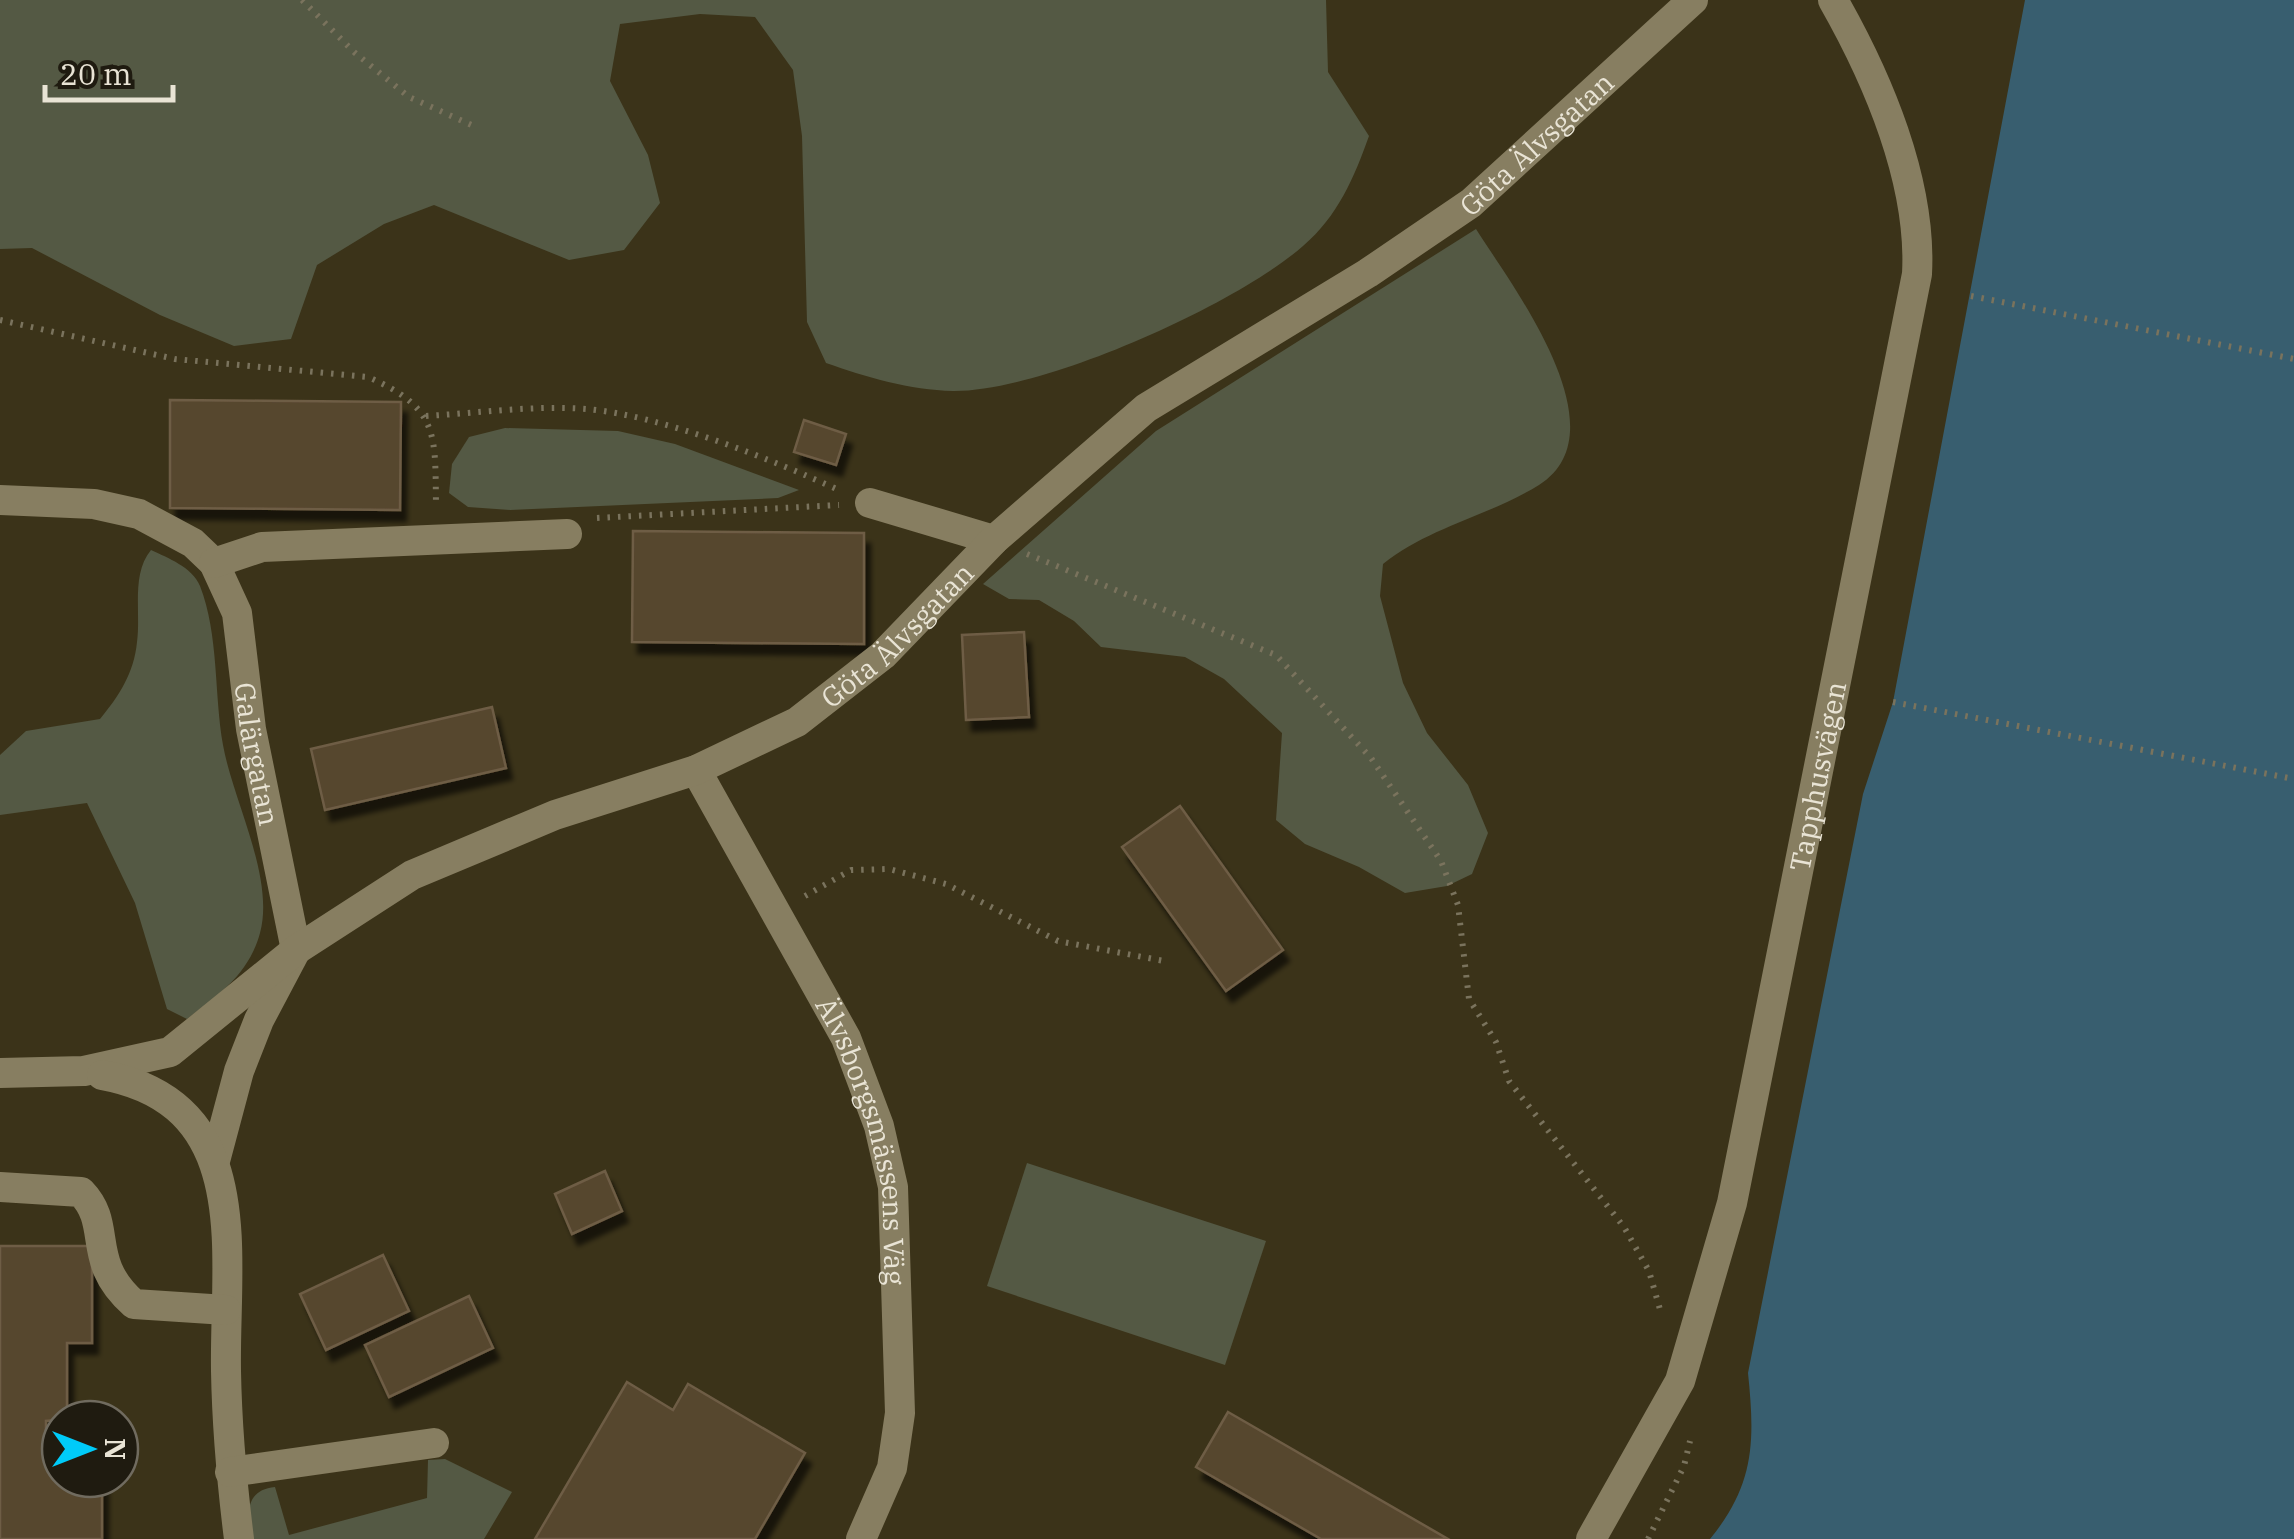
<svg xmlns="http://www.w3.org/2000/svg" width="2294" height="1539" viewBox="0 0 2294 1539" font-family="'IBM Plex Serif',serif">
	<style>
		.green { fill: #545944 }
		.water { fill: #385e6f }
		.building { fill: #57462f; stroke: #6e5d45; stroke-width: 2.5; filter: url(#shadow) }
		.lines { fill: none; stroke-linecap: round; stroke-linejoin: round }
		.path { stroke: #7a735d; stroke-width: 6; stroke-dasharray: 2.5 8; stroke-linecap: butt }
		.minor { stroke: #877e61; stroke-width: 30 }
		.labels { text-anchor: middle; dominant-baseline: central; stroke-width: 8; stroke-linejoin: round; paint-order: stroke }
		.street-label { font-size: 28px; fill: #e9e4d5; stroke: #1f1b10 }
	</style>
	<defs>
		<filter id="shadow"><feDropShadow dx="6" dy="11" stdDeviation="2.5" flood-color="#0009"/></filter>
	</defs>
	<rect width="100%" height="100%" fill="#3b3319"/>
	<!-- green -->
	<g class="green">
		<path d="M0,0H1326L1328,72L1369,136C1354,178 1338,216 1303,246C1236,305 1042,392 953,391C910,390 866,377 826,363L807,322L802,136L793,70L755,17L700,14L620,24L610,81L648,155L660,203L624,250L569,260L434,205L384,224L317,265L291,339L234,346L160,315L32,248L0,249Z"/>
		<path d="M1476,229C1512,286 1624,431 1539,485C1489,516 1429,527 1383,564L1380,596L1403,683L1427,733L1468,785L1488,833L1472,874L1447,886L1405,893L1359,867L1305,844L1276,820L1282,733L1224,679L1185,657L1101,647L1074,621L1039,600L1009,599L983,584L1156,431Z"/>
		<polygon points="505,428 618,431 675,444 799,490 778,498 510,510 468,507 449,493 452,464 469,437"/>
		<path d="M151,550C168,558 192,567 200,586C219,635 214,694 223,745C233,801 275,878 260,933C249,974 219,995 187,1019L167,1009L135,903L87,803L0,815V755L26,731L100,719C119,696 134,673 137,642C141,612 131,574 151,550Z"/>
		<polygon points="1027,1163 1266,1241 1225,1365 987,1286"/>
		<path d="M445,1459L512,1492L484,1539H251C247,1516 244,1490 275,1487L289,1535L427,1498L428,1460Z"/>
	</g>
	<!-- water -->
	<path class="water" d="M2025,0H2294V1539H1710C1755,1484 1755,1441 1748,1373L1863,794L1893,702Z"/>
	<!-- building -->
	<g class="building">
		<polygon points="170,400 401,402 400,510 170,508"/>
		<polygon points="804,420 846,434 836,465 794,452"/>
		<polygon points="633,531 864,533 864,644 632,642"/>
		<polygon points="1024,632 1029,717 966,720 962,635"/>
		<polygon points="492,707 506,768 325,810 311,749"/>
		<polygon points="1180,806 1283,950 1226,991 1122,847"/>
		<polygon points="605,1171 622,1211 572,1234 555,1194"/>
		<polygon points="0,1246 92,1246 92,1343 67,1343 67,1419 46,1421 46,1455 60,1455 60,1479 102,1479 102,1539 0,1539"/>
		<polygon points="383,1255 409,1311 326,1350 300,1294"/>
		<polygon points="469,1296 493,1348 389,1397 365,1345"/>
		<polygon points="627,1382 673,1410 688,1384 805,1453 755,1539 535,1539"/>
		<polygon points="1228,1412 1448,1539 1321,1539 1196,1467"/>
	</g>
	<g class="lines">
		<!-- path -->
		<g class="path">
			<polyline points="302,0 354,52 409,97 476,127"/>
			<polyline points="1971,296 2294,359"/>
			<path d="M0,320L175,359L368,377C439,408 435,434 436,504"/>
			<path d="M426,416C479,413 534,405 587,409C663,416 771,459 841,491"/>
			<polyline points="597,518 839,505"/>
			<polyline points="1027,554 1276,655 1371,758 1441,861 1458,905 1469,999 1496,1042 1509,1081 1624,1227 1649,1271 1661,1313"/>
			<polyline points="1893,702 2294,779"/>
			<polyline points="805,896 851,870 889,869 946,884 1058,941 1164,961"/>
			<polyline points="1648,1539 1684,1466 1690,1441"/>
		</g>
		<!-- minor -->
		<g class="minor">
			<path id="s1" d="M0,500L94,504L139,514L193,543L214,563L237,613L251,729L296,950L259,1020L239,1071L215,1161"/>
			<polyline points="870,503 994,540"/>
			<polyline points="214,563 262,547 567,534"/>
			<path id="s2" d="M696,770L846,1038L879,1126L893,1187L900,1413L892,1468L861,1539"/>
			<path id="s3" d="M0,1073L84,1071L170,1052L296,950L412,875L555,815L696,770L797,722L883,655L994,540L1146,408L1368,273L1471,203L1693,0"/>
			<path d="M102,1075C256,1103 224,1253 226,1371C227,1427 232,1483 239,1539"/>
			<path d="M0,1187L81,1192C114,1226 84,1260 134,1304L226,1310"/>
			<polyline points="230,1472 434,1443"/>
			<path id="s4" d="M1591,1539L1680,1381L1732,1203L1917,274C1922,182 1878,79 1833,0"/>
		</g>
	</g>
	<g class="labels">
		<!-- street labels -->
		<g class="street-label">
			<text stroke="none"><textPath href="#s3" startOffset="1830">Göta Älvsgatan</textPath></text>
			<text stroke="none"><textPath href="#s3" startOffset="1020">Göta Älvsgatan</textPath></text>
			<text stroke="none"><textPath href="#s1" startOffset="428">Galärgatan</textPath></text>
			<text stroke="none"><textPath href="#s4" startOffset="802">Tapphusvägen</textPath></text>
			<text stroke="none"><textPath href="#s2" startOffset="412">Älvsborgsmässens Väg</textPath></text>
		</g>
	</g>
	<!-- north arrow -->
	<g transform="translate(90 1449) rotate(90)"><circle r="48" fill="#1f1b10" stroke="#706b5f" stroke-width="2.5"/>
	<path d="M0-8L18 38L0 25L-18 38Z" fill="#00cbf9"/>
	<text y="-15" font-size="28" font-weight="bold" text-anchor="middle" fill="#e9e4d5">N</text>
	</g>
	<!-- scale -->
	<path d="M45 85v15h128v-15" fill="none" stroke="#e9e4d5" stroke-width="5"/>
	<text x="60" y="85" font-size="30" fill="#e9e4d5" stroke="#1f1b10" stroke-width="8" paint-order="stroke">20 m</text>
</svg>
